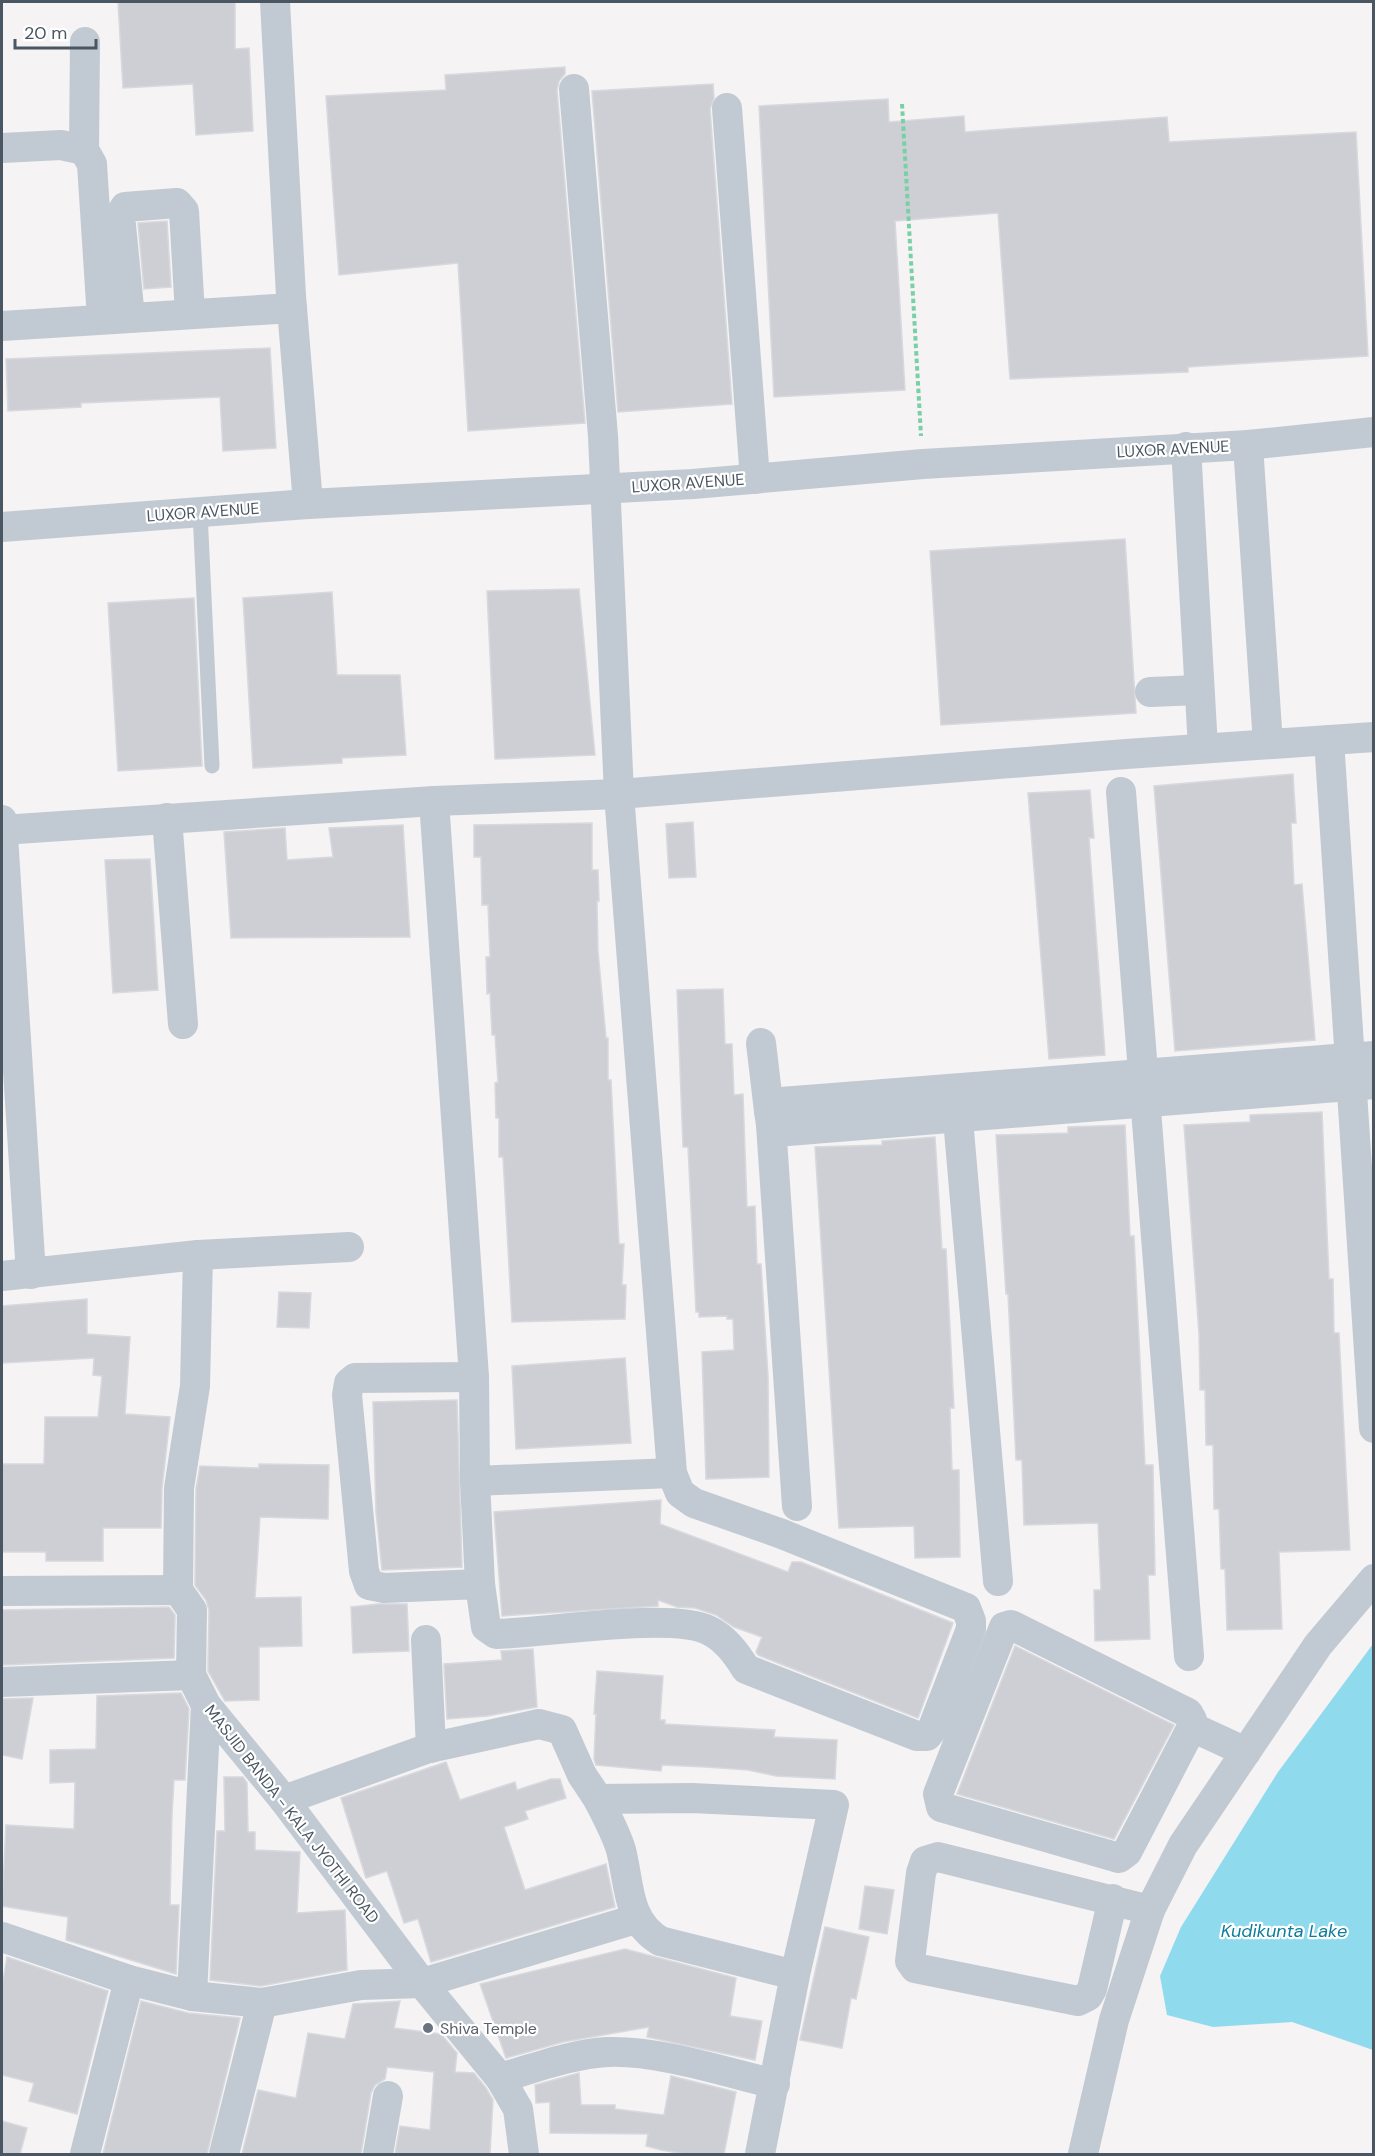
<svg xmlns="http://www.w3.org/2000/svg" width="1375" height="2156" viewBox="0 0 1375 2156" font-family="'DM Sans',sans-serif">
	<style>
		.water { fill: #90daee }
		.building { fill: #cdcfd5; stroke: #d7d9de; stroke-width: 1.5 }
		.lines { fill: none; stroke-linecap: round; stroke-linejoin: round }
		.path { stroke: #7ad0a6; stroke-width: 4; stroke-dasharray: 4.5 3; stroke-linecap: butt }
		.service { stroke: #c1cad2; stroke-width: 15 }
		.minor { stroke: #c1cad2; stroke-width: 30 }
		.worship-dot { fill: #6b7280; stroke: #fff; stroke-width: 2 }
		.labels { text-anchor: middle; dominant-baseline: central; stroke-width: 4.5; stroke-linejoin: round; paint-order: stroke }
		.street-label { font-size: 16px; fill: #4a5661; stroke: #fff }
		.worship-label { font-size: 16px; fill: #5b616d; stroke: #fff; text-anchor: start }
		.water-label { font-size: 18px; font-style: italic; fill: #0c7c9b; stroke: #fff }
	</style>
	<rect width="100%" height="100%" fill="#f5f3f3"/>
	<!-- water -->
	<polygon class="water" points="1373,1644 1373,2050 1292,2022 1213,2027 1167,2015 1160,1976 1181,1927 1278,1772"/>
	<!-- building -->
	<g class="building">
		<polygon points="118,2 235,2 235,49 249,48 253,131 196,135 193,84 123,88"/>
		<polygon points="565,67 565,74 559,81 557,90 585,423 468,431 458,263 339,275 326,96 446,90 445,75"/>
		<polygon points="713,84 714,98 710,109 732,404 618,412 592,91"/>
		<polygon points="888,99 889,122 964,116 965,132 1167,117 1169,142 1356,132 1368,356 1188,367 1188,372 1010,379 998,213 895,221 905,390 774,397 759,106"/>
		<polygon points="167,221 171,287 144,289 138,223"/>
		<polygon points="270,348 276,448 223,451 220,397 81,403 81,407 8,411 6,359"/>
		<polygon points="1125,539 1136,713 941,725 930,551"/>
		<polygon points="579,589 595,755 495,759 487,591"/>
		<polygon points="332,592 337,675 400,675 406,755 342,758 342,763 253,768 243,598"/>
		<polygon points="194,598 202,766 118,771 108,603"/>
		<polygon points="1293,774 1296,823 1291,823 1294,885 1302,884 1315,1040 1175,1051 1154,786"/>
		<polygon points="1090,790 1094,838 1089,838 1105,1055 1049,1059 1028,793"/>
		<polygon points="693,822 696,877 669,878 666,824"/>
		<polygon points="592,823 592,870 598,870 599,901 597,901 598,951 606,1038 608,1038 608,1080 611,1080 619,1244 624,1244 622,1285 626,1285 625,1319 512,1322 503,1157 499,1157 499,1118 496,1118 495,1083 498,1082 495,1035 492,1035 490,993 487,994 486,957 490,957 488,905 482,905 481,857 474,857 474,825"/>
		<polygon points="403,825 410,937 231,938 224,832 285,828 287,860 333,857 329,828"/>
		<polygon points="150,859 158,990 113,993 105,860"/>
		<polygon points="723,989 725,1044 732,1044 734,1095 743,1094 747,1207 755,1206 757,1264 761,1264 768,1376 769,1477 706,1479 702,1352 734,1350 733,1319 727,1319 727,1316 699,1317 699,1312 696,1312 688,1147 683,1147 677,990"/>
		<polygon points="1322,1112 1329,1279 1333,1279 1334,1333 1339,1333 1350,1550 1279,1552 1282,1629 1227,1630 1225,1569 1221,1569 1219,1509 1214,1509 1213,1445 1206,1445 1205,1390 1200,1390 1199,1334 1184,1125 1250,1122 1250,1115"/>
		<polygon points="1125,1125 1130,1236 1134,1236 1145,1465 1153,1465 1155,1575 1148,1575 1150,1639 1095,1641 1094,1590 1101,1590 1098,1523 1024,1525 1022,1460 1016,1460 1008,1294 1006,1294 996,1135 1068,1133 1068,1127"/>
		<polygon points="935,1137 942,1249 946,1249 954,1408 950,1408 952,1470 959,1470 960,1557 915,1558 914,1526 839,1528 815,1147 882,1145 882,1141"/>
		<polygon points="279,1292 311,1293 309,1328 277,1327"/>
		<polygon points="87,1299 87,1334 130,1337 125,1414 170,1417 162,1488 161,1528 103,1528 103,1561 46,1561 46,1552 2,1552 2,1464 44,1464 45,1417 98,1417 102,1376 93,1375 94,1358 2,1363 2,1306"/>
		<polygon points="625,1358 631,1443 516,1449 512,1366"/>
		<polygon points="457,1400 462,1567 382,1570 376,1512 373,1402"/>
		<polygon points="259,1464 329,1465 328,1519 260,1517 255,1598 301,1597 302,1646 259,1647 259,1700 225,1701 208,1671 209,1610 206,1600 195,1585 196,1489 200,1466 259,1468"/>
		<polygon points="661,1500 660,1524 788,1572 792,1562 801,1562 953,1623 918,1718 758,1655 756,1652 762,1637 734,1627 716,1615 695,1608 677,1607 658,1600 658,1606 502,1616 494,1512"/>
		<polygon points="378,1604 407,1604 409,1651 353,1653 351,1607"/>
		<polygon points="169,1607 175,1615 174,1658 2,1665 2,1610"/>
		<polygon points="1015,1646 1174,1725 1114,1839 957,1794"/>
		<polygon points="533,1649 537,1707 487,1716 447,1719 444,1664 502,1660 501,1651"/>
		<polygon points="597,1671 663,1676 660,1720 665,1720 665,1724 775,1730 774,1737 837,1740 835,1779 776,1776 748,1770 705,1767 662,1765 661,1771 596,1765 594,1759 596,1714 594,1714"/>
		<polygon points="181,1693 189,1709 185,1780 174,1780 172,1814 170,1905 179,1905 176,1974 66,1940 68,1917 2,1906 6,1825 74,1829 75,1782 50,1783 50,1750 96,1749 97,1696"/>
		<polygon points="33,1698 22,1759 2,1755 2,1699"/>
		<polygon points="446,1762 460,1800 515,1782 517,1790 551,1779 560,1779 566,1798 525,1811 528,1819 504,1827 525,1890 606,1864 615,1907 431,1962 418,1919 404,1923 387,1871 366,1878 341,1798"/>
		<polygon points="224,1777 243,1777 247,1783 248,1832 255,1832 255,1850 300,1852 297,1913 345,1910 347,1970 261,1986 210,1980 217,1831 225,1831"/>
		<polygon points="865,1886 894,1890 887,1934 859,1929"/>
		<polygon points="825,1927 869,1937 856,1999 851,1998 842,2048 800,2040"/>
		<polygon points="625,1949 736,1978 730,2016 762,2021 755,2060 647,2037 649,2027 563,2042 506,2058 480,1984"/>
		<polygon points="7,1957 108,1991 77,2114 29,2101 34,2083 2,2075 2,1987"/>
		<polygon points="141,2001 188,2013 240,2018 207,2154 103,2154"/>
		<polygon points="400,2001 394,2028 441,2034 457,2053 455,2072 474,2073 486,2088 493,2100 490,2154 395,2154 400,2126 430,2130 434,2072 387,2067 385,2079 375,2085 371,2093 361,2154 242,2154 258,2090 296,2098 308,2033 345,2039 353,2004"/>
		<polygon points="579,2073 581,2105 615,2105 615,2109 664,2115 671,2076 736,2092 724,2154 685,2154 661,2150 646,2146 648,2134 550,2133 550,2102 536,2103 535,2085"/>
		<polygon points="2,2121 27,2128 20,2154 2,2154"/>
	</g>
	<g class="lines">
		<!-- path -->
		<polyline class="path" points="902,104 921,436"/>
		<!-- service -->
		<polyline class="service" points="200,512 212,766"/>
		<!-- minor -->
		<g class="minor">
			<polyline points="275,2 291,296 308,504"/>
			<polyline points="727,108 755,479"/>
			<polyline points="2,148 61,145 84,150 92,164 102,319"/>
			<polyline points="84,150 85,42"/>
			<polyline points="130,318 120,215 125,207 177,203 184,211 190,314"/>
			<polyline points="2,326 292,308"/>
			<polyline points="1248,445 1268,744"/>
			<polyline points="1186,447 1203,748"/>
			<polyline points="2,527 308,504 693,484 923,464 1248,445 1374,432"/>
			<polyline points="1150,692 1199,690"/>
			<polyline points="1329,740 1374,1428"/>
			<polyline points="1121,792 1189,1656"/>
			<polyline points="434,801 474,1377 475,1481 672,1473"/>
			<polyline points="167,818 183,1024"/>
			<polyline points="2,820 31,1274"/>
			<polyline points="2,830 434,801 619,794 1126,754 1374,737"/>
			<polyline points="761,1043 769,1111"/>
			<polyline points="1374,1056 781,1102 769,1111 771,1125 788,1131 1374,1084"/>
			<polyline points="958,1119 998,1581"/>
			<polyline points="771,1125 797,1506"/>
			<polyline points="198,1255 195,1386 179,1488 178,1590 192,1610 191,1675 206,1705 284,1800 422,1983 500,2078 518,2109 524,2154"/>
			<polyline points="2,1276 198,1255 349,1247"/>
			<path d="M474,1377L355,1378L349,1383L347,1395L364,1571L369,1585L384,1588L480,1584L486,1627L496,1634C543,1633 671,1612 708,1630C725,1638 736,1653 746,1669L917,1736H927L932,1730L971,1629V1621L966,1608L782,1534L694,1503L680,1493L672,1473L619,794L603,436L574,89"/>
			<polyline points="475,1481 480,1584"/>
			<polyline points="2,1591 178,1590"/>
			<polyline points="426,1640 431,1748"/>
			<polyline points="2,1682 191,1675"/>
			<polyline points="1192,1727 1127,1852 1119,1858 941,1807 938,1794 1004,1627 1011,1625 1188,1713 1192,1720 1192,1727 1246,1752"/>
			<polyline points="284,1800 429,1748 539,1724 562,1730 582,1775 598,1799"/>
			<polyline points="1113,1899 1092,1989 1088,1996 1078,2001 915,1968 910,1961 921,1873 925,1861 938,1857 1150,1910"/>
			<polyline points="2,1937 129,1980 192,1996 262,2003 361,1985 422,1983 636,1919"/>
			<polyline points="192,1996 206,1705"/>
			<path d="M500,2078C535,2068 571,2054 608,2052C658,2050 725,2072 775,2084"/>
			<polyline points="85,2154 129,1980"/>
			<polyline points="224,2154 262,2003"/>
			<polyline points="378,2154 388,2096"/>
			<path d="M760,2154L795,1975L834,1805L692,1798L598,1799C606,1815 616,1833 621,1850C630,1885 626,1920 660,1941L795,1975"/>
			<polyline points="1083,2154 1114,2020 1150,1910 1183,1845 1318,1645 1374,1579"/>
		</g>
	</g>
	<!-- markers -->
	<circle class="worship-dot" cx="428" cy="2028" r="6"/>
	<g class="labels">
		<!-- street labels -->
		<g class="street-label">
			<text transform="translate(1173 449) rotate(-3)">LUXOR AVENUE</text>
			<text transform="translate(688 483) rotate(-4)">LUXOR AVENUE</text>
			<text transform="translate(203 512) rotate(-4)">LUXOR AVENUE</text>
			<text transform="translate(292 1814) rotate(52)">MASJID BANDA - KALA JYOTHI ROAD</text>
		</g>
		<!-- worship labels -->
		<g class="worship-label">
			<text x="440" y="2028">Shiva Temple</text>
		</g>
		<!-- water labels -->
		<g class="water-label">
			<text x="1284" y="1931">Kudikunta Lake</text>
		</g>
	</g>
	<!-- border -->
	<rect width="1375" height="2156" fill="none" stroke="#4a5661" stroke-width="6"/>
	<!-- scale -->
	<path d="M15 39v9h81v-9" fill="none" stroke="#4a5661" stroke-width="3"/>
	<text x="24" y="39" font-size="18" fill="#4a5661" stroke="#ffffff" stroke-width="4.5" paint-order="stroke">20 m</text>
</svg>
